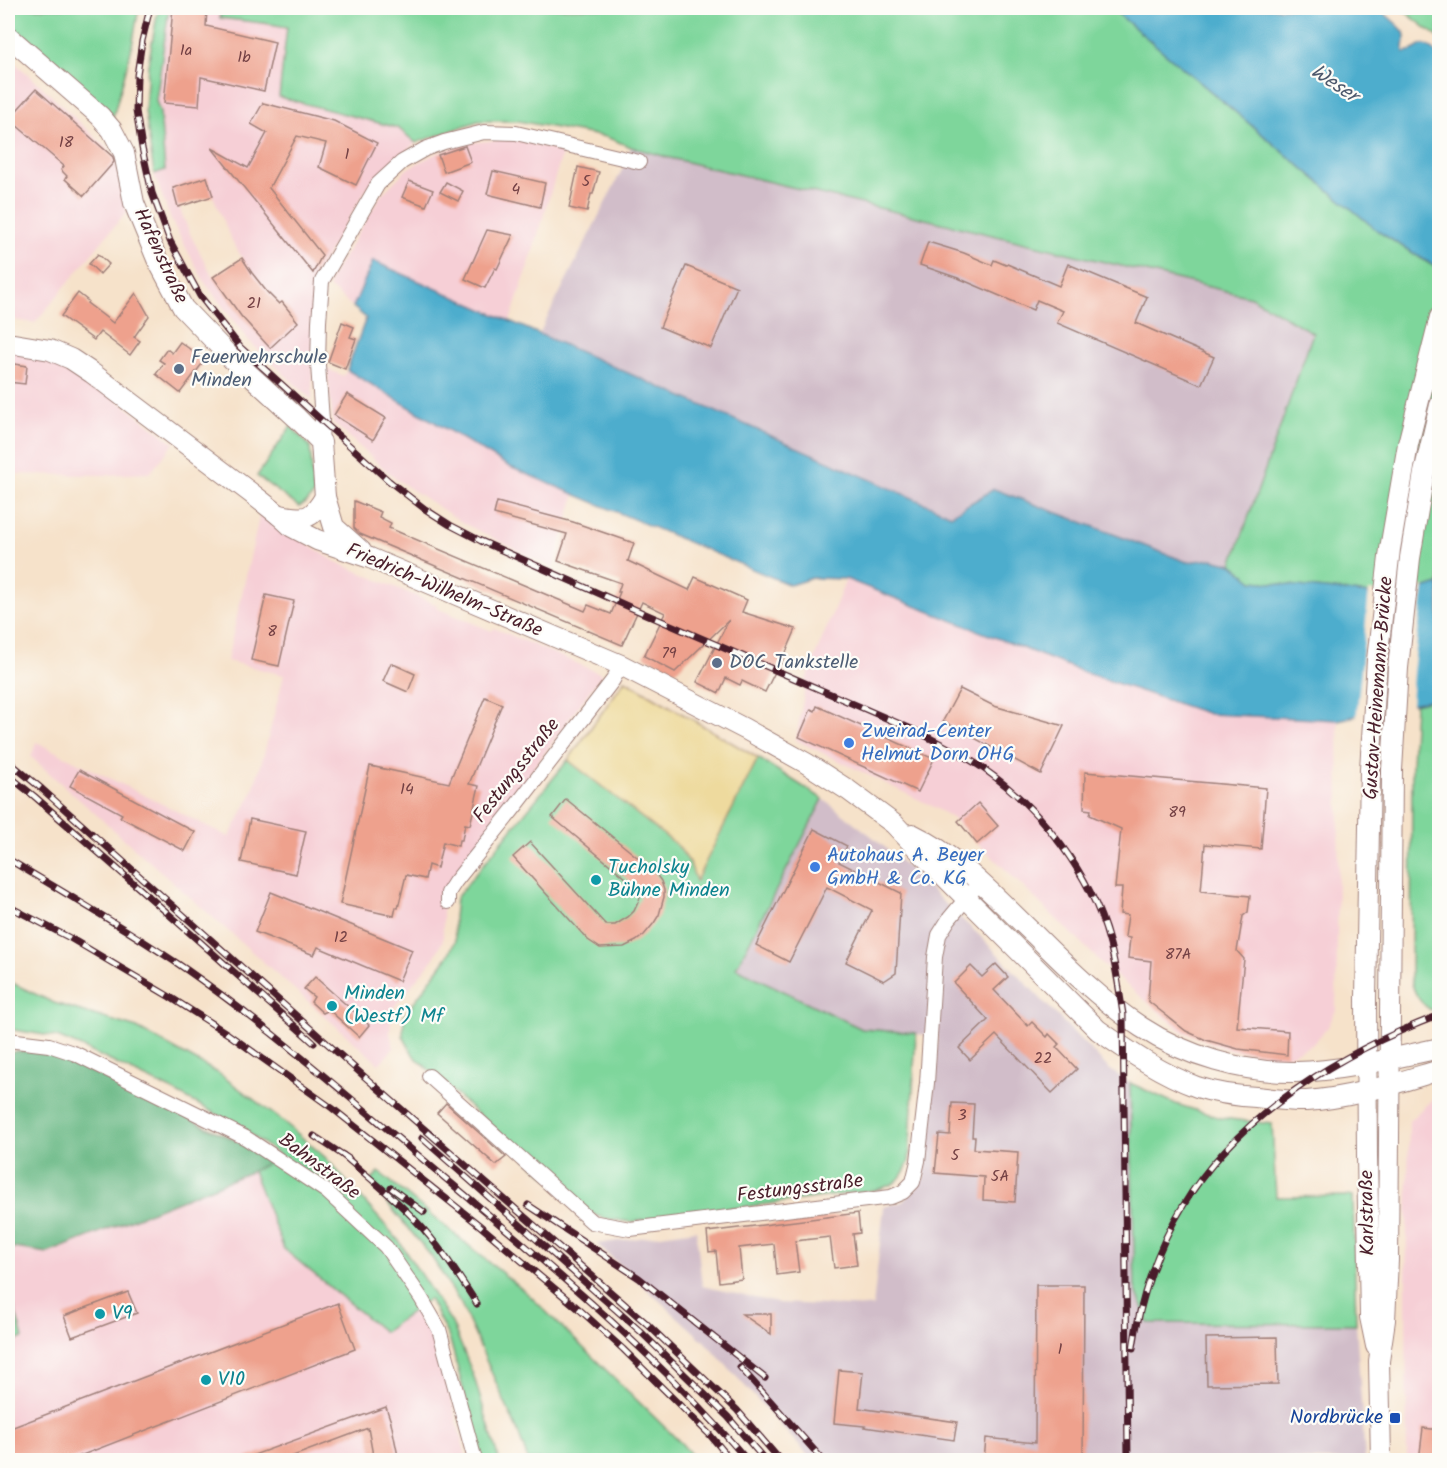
<svg xmlns="http://www.w3.org/2000/svg" width="1447" height="1468" viewBox="0 0 1447 1468" font-family="Kalam,sans-serif">
	<style>
		.built { fill: #f6cfd6; fill-rule: evenodd }
		.industrial { fill: #d1bdc9 }
		.green { fill: #7ed69b; stroke: #647a63; stroke-width: 1.5 }
		.forest { fill: #66b783; stroke: #586b57; stroke-width: 1.5 }
		.sand { fill: #eeda9e; stroke: #9c7c64; stroke-width: 1.5 }
		.water { fill: #4eadcd; stroke: #4c667c; stroke-width: 1.5 }
		.pier { fill: #f6e2ca }
		.building { fill: #eea18d }
		.lines { fill: none; stroke-linecap: round; stroke-linejoin: round }
		.street-casing { stroke: #a0807a; stroke-width: 16 }
		.secondary-casing { stroke: #a0807a; stroke-width: 22 }
		.street { stroke: #fff; stroke-width: 14 }
		.secondary { stroke: #fff; stroke-width: 20 }
		.rail-casing { stroke: #4a1f2b; stroke-width: 7 }
		.rail { stroke: #fdfcf7; stroke-width: 4.5; stroke-dasharray: 14; stroke-linecap: butt }
		.service-dot { fill: #5c6f8a; stroke: #fdfcf7; stroke-width: 2 }
		.shop-dot { fill: #3f7fe0; stroke: #fdfcf7; stroke-width: 2 }
		.culture-dot { fill: #0f9aa8; stroke: #fdfcf7; stroke-width: 2 }
		.transit-dot { fill: #1a4fb4; stroke: #fdfcf7; stroke-width: 2 }
		.labels { text-anchor: middle; dominant-baseline: central; stroke-width: 4.5; stroke-linejoin: round; paint-order: stroke }
		.number-label { font-size: 16px; fill: #734044 }
		.street-label { font-size: 20px; fill: #4a1f2b; stroke: #fdfcf7 }
		.service-label { font-size: 20px; fill: #4e5e75; stroke: #fdfcf7; text-anchor: start }
		.shop-label { font-size: 20px; fill: #366cbe; stroke: #fdfcf7; text-anchor: start }
		.culture-label { font-size: 20px; fill: #0d838f; stroke: #fdfcf7; text-anchor: start }
		.transit-label { font-size: 20px; fill: #164399; stroke: #fdfcf7; text-anchor: end }
		.water-label { font-size: 21px; font-style: italic; fill: #4c586c; stroke: #fdfcf7 }
	</style>
	<rect width="100%" height="100%" fill="#fdfcf7"/>
	<filter id="ink" filterUnits="userSpaceOnUse"><feTurbulence type="fractalNoise" baseFrequency=".0167" numOctaves="2"/><feDisplacementMap in="SourceGraphic" scale="12" xChannelSelector="R" yChannelSelector="G"/><feConvolveMatrix kernelMatrix="1 2 1 2 8 2 1 2 1" color-interpolation-filters="sRGB"/></filter>
	<filter id="wash" filterUnits="userSpaceOnUse"><feTurbulence type="fractalNoise" baseFrequency=".008" numOctaves="4" result="noise"/><feDisplacementMap in="SourceGraphic" scale="24" xChannelSelector="R" yChannelSelector="G"/><feGaussianBlur stdDeviation="1.35" result="paint"/><feColorMatrix in="noise" values="0 0 0 0 0 0 0 0 0 0 0 0 0 0 0 0 0 1.4 0 .05"/><feComposite in="paint" operator="in"/></filter>
	<g filter="url(#wash)">
		<rect width="100%" height="100%" fill="#f6e2ca"/>
		<!-- built -->
		<g class="built">
			<path d="M169,8H220V18L287,27L279,97L398,128L416,143L395,159L369,185L314,277L312,400L250,342L205,283L171,220L154,174L165,170L160,112L156,101ZM213,196L230,237L242,258L213,277L191,236L179,207Z"/>
			<polygon points="8,57 39,84 117,158 127,211 35,323 8,319"/>
			<polygon points="512,139 563,151 529,264 510,321 373,261 353,307 329,287 331,278 381,195 407,169 435,154 466,143"/>
			<polygon points="8,348 69,364 174,443 150,473 101,475 8,474"/>
			<polygon points="327,369 344,376 347,370 510,467 575,495 553,568 463,523 396,479 333,423"/>
			<polygon points="260,513 336,562 437,605 436,608 492,631 494,628 602,674 445,891 443,909 443,940 434,958 394,1007 391,1020 390,1034 394,1048 379,1064 31,757 36,742 229,837 251,796 264,754 284,675 227,661"/>
			<polygon points="846,579 1086,673 1209,714 1338,720 1339,810 1336,1010 1328,1027 1312,1045 1285,1057 1226,1049 1183,1032 1110,971 952,818 934,807 796,740 807,677"/>
			<polygon points="1439,1093 1439,1460 1407,1460 1406,1281 1409,1121"/>
			<polygon points="253,1171 284,1249 420,1307 434,1334 467,1460 8,1460 8,1247 49,1253"/>
		</g>
		<!-- industrial -->
		<g class="industrial">
			<polygon points="631,147 670,158 1251,297 1314,333 1232,564 1212,559 1187,562 994,489 951,515 539,334 624,166"/>
			<polygon points="823,799 874,838 918,876 942,901 979,935 1109,1069 1130,1083 1135,1287 1148,1323 1356,1324 1365,1460 812,1460 705,1342 597,1244 696,1230 702,1286 777,1303 873,1307 884,1207 902,1202 915,1190 924,1177 938,1036 862,1029 736,969"/>
		</g>
		<!-- green -->
		<g class="green">
			<polygon points="8,8 139,8 131,51 113,117 24,35 8,26"/>
			<polygon points="161,8 169,8 156,101 160,112 165,170 154,174 145,111 148,65 157,15"/>
			<polygon points="220,8 1111,8 1379,232 1433,266 1439,268 1439,584 1397,597 1253,581 1232,564 1313,333 1251,297 670,158 631,147 606,137 518,121 478,121 416,143 398,128 279,97 287,27 270,24 220,18"/>
			<polygon points="1400,8 1439,8 1439,38"/>
			<polygon points="291,426 310,447 314,494 308,501 299,507 257,476"/>
			<path d="M1439,698V1010L1434,1012C1420,1004 1414,994 1411,979L1412,765L1415,704Z"/>
			<path d="M758,758L823,799L736,968L862,1029L916,1033L909,1162C900,1181 897,1184 876,1190L630,1222L603,1218L584,1211L414,1056L403,1036L404,1016L448,956L455,941L454,918L456,898L568,760L678,846L690,863L696,880Z"/>
			<polygon points="8,981 54,1003 137,1028 218,1073 284,1122 326,1158 399,1241 452,1323 474,1377 499,1460 482,1460 450,1340 429,1299 384,1332 284,1249 253,1171 279,1155 237,1125 173,1091 79,1046 57,1037 8,1029"/>
			<polygon points="1130,1083 1176,1104 1221,1118 1272,1124 1276,1197 1353,1196 1356,1324 1148,1323 1135,1287"/>
			<polygon points="379,1172 529,1295 682,1444 696,1460 528,1460 518,1432 461,1304 431,1256 370,1182"/>
			<polygon points="12,1300 23,1338 8,1343 8,1301"/>
		</g>
		<!-- forest -->
		<polygon class="forest" points="16,1051 38,1052 58,1056 239,1142 268,1163 253,1171 48,1253 8,1247 8,1054"/>
		<!-- sand -->
		<polygon class="sand" points="625,680 758,758 696,881 690,863 678,846 568,760"/>
		<!-- water -->
		<g class="water">
			<path d="M1111,8H1378C1384,13 1400,26 1404,32C1407,39 1403,46 1404,52C1425,50 1417,34 1440,56L1439,268L1434,266L1379,232Z"/>
			<polygon points="373,261 951,515 994,489 1187,562 1212,559 1232,564 1253,581 1397,597 1439,584 1439,698 1338,720 1209,714 1086,673 846,579 812,578 790,585 510,467 347,370 366,318 353,307"/>
		</g>
		<!-- pier -->
		<polygon class="pier" points="1424,586 1413,672 1411,708 1356,720 1369,591 1396,594"/>
		<g id="blocks">
			<!-- building -->
			<g class="building">
				<polygon points="173,8 207,8 206,26 275,42 264,91 201,77 199,106 164,103"/>
				<polygon points="36,89 113,157 114,162 84,196 65,179 67,176 61,170 64,166 9,119"/>
				<polygon points="263,103 334,121 377,143 356,185 319,167 326,143 297,136 269,188 322,255 313,273 212,148 248,168 267,133 251,124"/>
				<polygon points="465,146 471,162 444,172 438,155"/>
				<polygon points="578,167 599,172 593,194 591,194 587,212 569,208"/>
				<polygon points="493,171 545,183 540,207 487,194"/>
				<polygon points="207,177 213,196 178,207 173,188"/>
				<polygon points="409,181 433,190 426,206 402,197"/>
				<polygon points="446,182 463,191 458,201 440,192"/>
				<polygon points="487,230 513,235 497,269 495,268 485,288 465,279"/>
				<polygon points="928,242 964,253 992,265 994,260 1006,265 1007,264 1059,286 1068,264 1147,297 1136,323 1214,357 1201,385 1057,323 1063,311 1037,300 1033,310 958,278 920,265"/>
				<polygon points="98,254 109,264 100,274 89,264"/>
				<polygon points="242,258 252,273 267,292 279,304 282,302 298,322 270,348 241,316 213,277"/>
				<polygon points="686,266 737,287 711,348 660,327"/>
				<polygon points="78,293 88,301 87,303 113,323 136,293 149,316 134,337 140,341 130,355 100,332 94,340 61,316"/>
				<polygon points="342,322 354,327 350,337 356,339 345,369 328,362"/>
				<polygon points="180,342 205,360 180,393 156,374 164,363 159,360 167,349 172,353"/>
				<polygon points="8,363 27,366 25,384 8,382"/>
				<polygon points="347,394 386,418 373,440 334,415"/>
				<polygon points="354,501 381,512 379,517 391,523 389,528 585,611 588,605 611,614 620,592 618,592 621,583 558,561 567,534 494,514 497,502 573,522 634,543 628,561 689,590 695,577 747,600 742,612 796,629 781,664 779,664 765,692 742,681 740,685 726,678 719,693 697,682 729,620 675,672 644,656 665,613 642,602 622,645 360,534 354,528"/>
				<polygon points="266,595 294,601 279,666 251,660"/>
				<polygon points="391,663 415,674 408,692 383,681"/>
				<polygon points="960,689 994,706 1064,726 1041,774 943,721"/>
				<polygon points="485,697 502,704 469,784 479,786 470,825 465,824 462,840 459,840 458,846 443,842 437,868 428,865 425,879 406,875 398,908 396,907 394,916 340,904 370,766 449,783"/>
				<polygon points="817,706 934,759 918,792 799,737 811,709 815,711"/>
				<polygon points="79,770 195,832 185,851 120,817 122,814 70,786"/>
				<polygon points="1085,772 1266,788 1261,849 1205,844 1201,891 1250,896 1248,912 1243,916 1237,951 1244,959 1237,1027 1288,1031 1287,1055 1238,1049 1206,1040 1186,1031 1148,1001 1151,961 1128,958 1130,938 1125,937 1128,915 1120,914 1122,888 1115,888 1121,829 1090,815 1091,810 1084,809"/>
				<polygon points="566,799 653,870 661,881 664,890 664,897 659,915 654,923 644,935 636,941 624,947 600,948 588,940 513,857 530,842 606,925 615,925 628,917 634,911 640,898 639,889 552,817"/>
				<polygon points="978,803 998,826 977,844 958,821"/>
				<polygon points="250,819 306,831 296,874 241,862"/>
				<polygon points="814,829 847,846 839,862 901,893 896,973 884,981 846,962 872,910 827,887 789,962 756,945"/>
				<polygon points="271,892 412,950 399,981 318,947 314,955 255,932"/>
				<polygon points="996,964 1008,977 994,990 1028,1026 1032,1022 1047,1037 1049,1034 1059,1044 1056,1047 1077,1069 1052,1093 996,1035 970,1060 959,1048 988,1020 954,983 971,966 982,977"/>
				<polygon points="315,977 369,1025 359,1037 329,1010 323,1013 311,1002 314,997 304,989"/>
				<polygon points="446,1103 506,1157 496,1165 437,1113"/>
				<polygon points="952,1103 974,1104 972,1137 975,1137 974,1149 1018,1152 1015,1202 983,1200 984,1177 935,1173 939,1134 950,1135"/>
				<polygon points="858,1213 860,1233 853,1234 857,1265 834,1268 830,1237 812,1239 795,1241 799,1272 777,1275 774,1244 755,1246 739,1248 742,1279 719,1282 716,1251 709,1252 707,1232"/>
				<polygon points="1036,1285 1084,1285 1083,1461 984,1461 986,1438 1035,1443"/>
				<polygon points="128,1292 137,1313 72,1337 64,1316"/>
				<polygon points="338,1303 355,1349 67,1461 8,1461 8,1429"/>
				<polygon points="742,1314 771,1314 771,1334"/>
				<polygon points="1277,1337 1278,1384 1207,1385 1206,1338"/>
				<polygon points="839,1370 863,1372 859,1408 957,1422 954,1440 864,1427 865,1426 834,1423"/>
				<polygon points="386,1407 391,1422 399,1461 374,1461 368,1428 280,1461 243,1461 243,1459"/>
				<polygon points="1423,1428 1440,1430 1440,1461 1419,1461"/>
			</g>
		</g>
	</g>
	<g filter="url(#ink)">
		<use href="#blocks" fill-opacity="0" stroke="#a0807a" stroke-width="1.5"/>
		<g class="lines">
			<defs>
				<g id="street">
					<polyline points="321,442 322,420 318,365 319,322 322,281 378,184 402,162 425,149 444,142 484,132 516,133 639,162"/>
					<polyline points="448,902 448,893 455,882 515,807 613,680 621,665"/>
					<polyline points="8,1040 49,1045 76,1054 246,1138 326,1191 386,1247 421,1298 439,1329 475,1460"/>
					<polyline points="429,1076 592,1222 630,1229 891,1197 903,1192 913,1182 918,1161 927,1083 935,957 939,935 949,919 980,882"/>
				</g>
				<g id="secondary">
					<polyline points="8,36 100,116 112,130 124,153 134,203 157,259 183,308 231,358 297,418 321,442 325,497 334,527 361,551"/>
					<path d="M8,343L50,350L71,359L92,373L251,493L279,515L292,527L317,540L370,558L621,665L745,729L806,763L848,790L894,824L934,866L1098,1030C1129,1052 1162,1074 1197,1087C1216,1093 1236,1096 1256,1097C1272,1099 1289,1101 1306,1101C1352,1098 1396,1083 1440,1070"/>
					<path d="M279,515C305,519 310,522 325,497"/>
					<path d="M912,834C960,857 997,899 1035,935C1068,968 1102,1001 1141,1027C1185,1056 1244,1073 1296,1072C1344,1071 1393,1058 1440,1048"/>
					<polyline points="1376,1346 1370,1317 1367,1156 1366,998 1370,769 1377,660 1390,549 1408,444 1440,317"/>
					<polyline points="1381,1460 1379,1361 1385,1320 1388,1260 1392,770 1398,668 1410,558 1424,473 1440,405"/>
				</g>
			</defs>
			<!-- street casing -->
			<use href="#street" class="street-casing"/>
			<!-- secondary casing -->
			<use href="#secondary" class="secondary-casing"/>
			<!-- street -->
			<use href="#street" class="street"/>
			<!-- secondary -->
			<use href="#secondary" class="secondary"/>
			<defs>
				<g id="rail">
					<path d="M150,8L142,41L137,75L136,111L142,148L152,193L170,241L200,296L240,347L389,481L425,509L450,525L481,541L643,613L916,731C939,743 963,754 984,769C1041,809 1091,874 1109,941C1116,965 1119,989 1123,1014L1128,1460"/>
					<polyline points="8,761 42,789 366,1078 646,1323 737,1410 780,1460"/>
					<polyline points="8,775 34,796 155,902 314,1043"/>
					<path d="M8,859C68,895 129,930 187,970C284,1038 373,1118 464,1194C563,1277 663,1361 747,1460"/>
					<polyline points="8,906 70,938 170,997 228,1034 332,1108 478,1224 580,1310 623,1349 710,1435 731,1460"/>
					<polyline points="314,1136 349,1159"/>
					<polyline points="422,1138 640,1331 728,1417 765,1460"/>
					<path d="M343,1155C367,1176 394,1197 416,1221C440,1246 458,1275 477,1304"/>
					<polyline points="391,1188 424,1212"/>
					<polyline points="528,1205 639,1278 765,1378"/>
					<path d="M1133,1348C1140,1299 1157,1248 1183,1206C1237,1115 1343,1051 1440,1015"/>
					<polyline points="740,1367 823,1460"/>
				</g>
			</defs>
			<!-- rail casing -->
			<use href="#rail" class="rail-casing"/>
			<!-- rail -->
			<use href="#rail" class="rail"/>
		</g>
	</g>
	<!-- markers -->
	<g class="service-dot">
		<circle cx="179" cy="369" r="6"/>
		<circle cx="717" cy="663" r="6"/>
	</g>
	<g class="shop-dot">
		<circle cx="849" cy="743" r="6"/>
		<circle cx="815" cy="867" r="6"/>
	</g>
	<g class="culture-dot">
		<circle cx="596" cy="880" r="6"/>
		<circle cx="332" cy="1006" r="6"/>
		<circle cx="100" cy="1314" r="6"/>
		<circle cx="206" cy="1380" r="6"/>
	</g>
	<rect class="transit-dot" x="1389" y="1412" width="12" height="12" rx="3"/>
	<g class="labels">
		<!-- number labels -->
		<g class="number-label">
			<text x="186" y="50">1a</text>
			<text x="244" y="57">1b</text>
			<text x="66" y="142">18</text>
			<text x="347" y="154">1</text>
			<text x="586" y="181">5</text>
			<text x="516" y="189">4</text>
			<text x="254" y="303">21</text>
			<text x="272" y="631">8</text>
			<text x="669" y="653">79</text>
			<text x="407" y="789">14</text>
			<text x="1177" y="812">89</text>
			<text x="341" y="937">12</text>
			<text x="1178" y="954">87A</text>
			<text x="1043" y="1058">22</text>
			<text x="962" y="1115">3</text>
			<text x="955" y="1155">5</text>
			<text x="1000" y="1176">5A</text>
			<text x="1060" y="1349">1</text>
		</g>
		<!-- street labels -->
		<g class="street-label">
			<text transform="translate(160 256) rotate(65)">Hafenstraße</text>
			<text transform="translate(444 591) rotate(23)">Friedrich-Wilhelm-Straße</text>
			<text transform="translate(1379 688) rotate(-86)">Gustav-Heinemann-Brücke</text>
			<text transform="translate(517 771) rotate(-52)">Festungsstraße</text>
			<text transform="translate(319 1167) rotate(37)">Bahnstraße</text>
			<text transform="translate(800 1189) rotate(-7)">Festungsstraße</text>
			<text transform="translate(1368 1213) rotate(-91)">Karlstraße</text>
		</g>
		<!-- service labels -->
		<g class="service-label">
			<text x="191" y="358">Feuerwehrschule<tspan x="191" dy="23">Minden</tspan></text>
			<text x="729" y="663">DOC Tankstelle</text>
		</g>
		<!-- shop labels -->
		<g class="shop-label">
			<text x="861" y="732">Zweirad-Center<tspan x="861" dy="23">Helmut Dorn OHG</tspan></text>
			<text x="827" y="856">Autohaus A. Beyer<tspan x="827" dy="23">GmbH &amp; Co. KG</tspan></text>
		</g>
		<!-- culture labels -->
		<g class="culture-label">
			<text x="608" y="868">Tucholsky<tspan x="608" dy="23">Bühne Minden</tspan></text>
			<text x="344" y="994">Minden<tspan x="344" dy="23">(Westf) Mf</tspan></text>
			<text x="112" y="1314">V9</text>
			<text x="218" y="1380">V10</text>
		</g>
		<!-- transit labels -->
		<g class="transit-label">
			<text x="1383" y="1418">Nordbrücke</text>
		</g>
		<!-- water labels -->
		<g class="water-label">
			<text transform="translate(1334 84) rotate(34)">Weser</text>
		</g>
	</g>
	<!-- margin -->
	<rect width="1447" height="1468" fill="none" stroke="#fdfcf7" stroke-width="30"/>
</svg>
